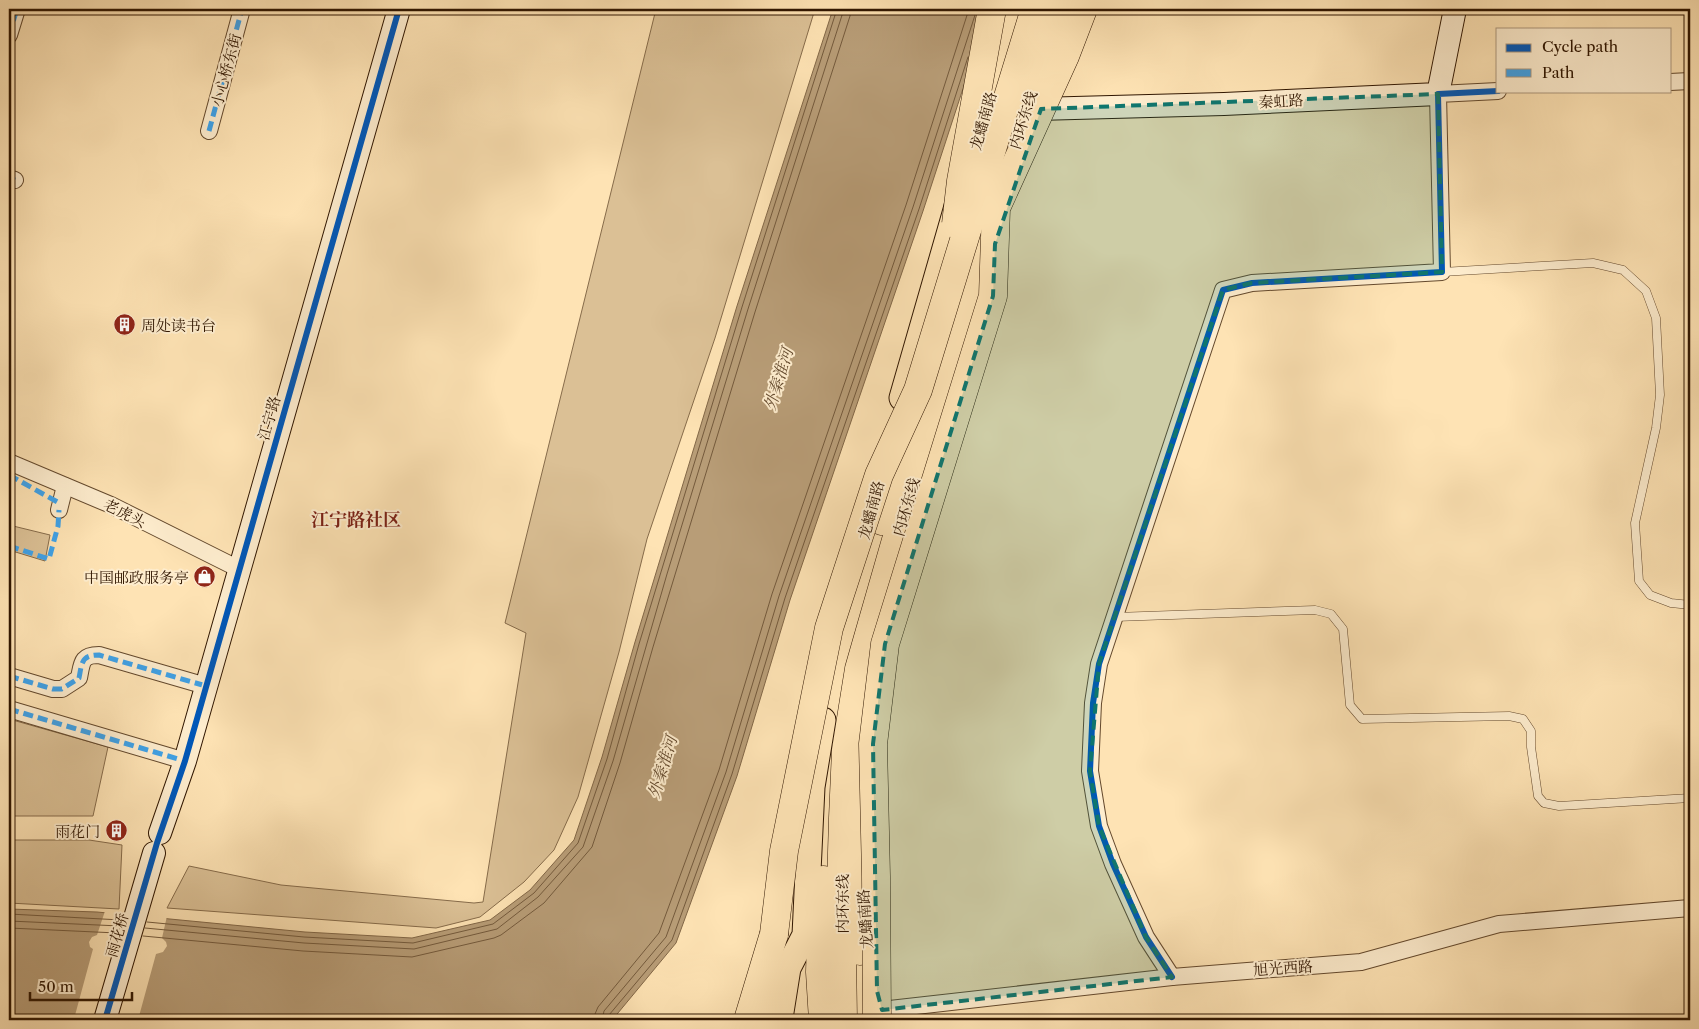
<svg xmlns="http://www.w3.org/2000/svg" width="1699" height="1029" viewBox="0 0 1699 1029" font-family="'Libre Caslon Text','Noto Serif SC',serif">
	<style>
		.green { fill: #dbc095; stroke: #866b4a }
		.water { fill: #b89d77; stroke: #826747 }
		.pier { fill: #fee3b4 }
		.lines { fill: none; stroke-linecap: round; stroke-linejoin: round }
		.shore { stroke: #745a3c; stroke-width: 1 }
		.lane-casing { stroke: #64492d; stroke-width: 9 }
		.street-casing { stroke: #64492d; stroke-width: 18 }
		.secondary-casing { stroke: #301600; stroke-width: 24 }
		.primary-casing { stroke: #301600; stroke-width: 27 }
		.highway-casing { stroke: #301600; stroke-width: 29 }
		.lane { stroke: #feedce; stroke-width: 8 }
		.street { stroke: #feedce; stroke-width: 16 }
		.secondary { stroke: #feedce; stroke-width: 22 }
		.primary { stroke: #fee3b4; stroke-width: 25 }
		.highway { stroke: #fee3b4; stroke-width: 28 }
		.highway-bridge-casing { stroke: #301600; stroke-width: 29; stroke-linecap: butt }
		.highway-bridge { stroke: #fee3b4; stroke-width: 28 }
		.quiet { stroke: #3ea2e9; stroke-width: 5; stroke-dasharray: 10 5; stroke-linecap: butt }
		.cycleway-casing { stroke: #feedce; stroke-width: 9 }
		.cycleway { stroke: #0057b8; stroke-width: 6 }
		.marked { fill: #0f766e; fill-opacity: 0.2; stroke: #0f766e; stroke-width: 4; stroke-dasharray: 10 6; stroke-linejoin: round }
		.labels { text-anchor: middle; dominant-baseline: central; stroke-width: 4; stroke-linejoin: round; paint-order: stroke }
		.street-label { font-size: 15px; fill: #301600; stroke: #feedce }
		.poi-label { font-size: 15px; fill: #301600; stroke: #feedce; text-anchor: end }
		.water-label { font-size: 16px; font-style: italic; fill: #664c30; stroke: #feedce }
		.quarter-label { font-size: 18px; font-weight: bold; fill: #7a1f14; stroke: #feedce }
	</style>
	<rect width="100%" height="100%" fill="#fee3b4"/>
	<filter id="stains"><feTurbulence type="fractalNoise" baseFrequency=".004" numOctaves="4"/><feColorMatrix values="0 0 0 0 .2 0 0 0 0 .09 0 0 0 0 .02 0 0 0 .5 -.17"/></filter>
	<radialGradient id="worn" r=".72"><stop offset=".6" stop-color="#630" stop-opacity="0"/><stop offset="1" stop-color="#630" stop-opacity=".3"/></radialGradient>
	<!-- green -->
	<g class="green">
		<polygon points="656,9 815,9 715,338 647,539 619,652 578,797 554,850 524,882 480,917 436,928 167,908 189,866 281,885 474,903 483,902 526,633 505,623"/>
		<polygon points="9,525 50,535 45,561 9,550"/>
		<polygon points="9,719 108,747 93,816 9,816"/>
		<polygon points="9,840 89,840 122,845 119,909 9,903"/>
	</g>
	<!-- water -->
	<polygon class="water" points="833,9 989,9 923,211 790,600 737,776 676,943 613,1019 609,1020 9,1020 9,909 97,912 305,932 412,938 490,920 530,890 574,840 602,757 635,642 737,306"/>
	<!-- pier -->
	<polygon class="pier" points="105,911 167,916 162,938 166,942 167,946 163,952 156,954 138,1020 68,1020 74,1019 93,949 90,947 89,942 92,937 97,935"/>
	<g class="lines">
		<!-- shore -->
		<g class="shore">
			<polyline points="9,914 121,920"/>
			<polyline points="9,921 120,926"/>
			<polyline points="147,922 304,937 413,943 493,924 534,893 578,843 607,759 639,644 742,307 837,9"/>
			<polyline points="9,928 117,933"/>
			<polyline points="145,928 304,943 414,949 497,929 538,897 583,847 613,761 667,574 748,309 844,9"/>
			<polyline points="143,936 303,951 412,957 494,938 501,935 544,903 592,847 620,763 653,647 755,312 850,16 851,9"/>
			<polyline points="594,1020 595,1014 598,1007 659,933 719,770 772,594 906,205 969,9"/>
			<polyline points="602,1020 604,1011 666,937 726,772 779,596 913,207 976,12"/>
			<polyline points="608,1020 609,1015 672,940 732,774 785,598 919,209 968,57"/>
		</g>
		<defs>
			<g id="lane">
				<polyline points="1442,272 1593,263 1623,270 1646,291 1656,318 1660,395 1656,428 1635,523 1639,581 1650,595 1671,603 1690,605"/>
				<polyline points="1115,617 1315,610 1331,614 1343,629 1350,705 1362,719 1509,716 1523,719 1531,731 1531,747 1538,796 1544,803 1559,806 1690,798"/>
			</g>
			<g id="street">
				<polyline points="9,35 17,9"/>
				<polyline points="1670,82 1690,81"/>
				<polyline points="209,131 242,9"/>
				<polyline points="9,178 15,180"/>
				<polyline points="9,462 111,505 239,569"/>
				<polyline points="59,510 65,486"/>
				<path d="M9,676L53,689H62L79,678C82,663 81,655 99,655L206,686"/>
				<polyline points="9,709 185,761"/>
				<polyline points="1172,977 1146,937 1113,864 1099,826 1090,771 1093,703 1099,664 1223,290 1252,283 1442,272 1438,94 1498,91"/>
				<polyline points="872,1011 1172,977 1361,962 1499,924 1690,908"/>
			</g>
			<g id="secondary">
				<polyline points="1037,109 1224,104 1438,94 1455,9"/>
				<polyline points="160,833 185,761 399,9"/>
				<polyline points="105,1020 154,853"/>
			</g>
			<g id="primary">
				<polyline points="982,124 1016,9"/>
				<polyline points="902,398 958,203"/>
				<polyline points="862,756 860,774 863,893"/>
				<polyline points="781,1012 788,968 805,935 812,787 823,720"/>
			</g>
			<g id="highway">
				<polyline points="882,521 905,437"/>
				<polyline points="860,951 861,874"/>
				<polyline points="748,1020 774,934"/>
				<polyline points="772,1020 773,970"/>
				<polyline points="823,1020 820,972 823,880"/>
				<polyline points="843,1020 841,887 843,818 846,750 859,669 915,474 992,222"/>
			</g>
		</defs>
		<!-- lane casing -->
		<use href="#lane" class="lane-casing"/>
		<!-- street casing -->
		<use href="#street" class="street-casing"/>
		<!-- secondary casing -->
		<use href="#secondary" class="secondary-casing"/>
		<!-- primary casing -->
		<use href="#primary" class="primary-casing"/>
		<!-- highway casing -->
		<use href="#highway" class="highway-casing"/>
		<!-- lane -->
		<use href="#lane" class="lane"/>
		<!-- street -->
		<use href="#street" class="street"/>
		<!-- secondary -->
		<use href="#secondary" class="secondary"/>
		<!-- primary -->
		<use href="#primary" class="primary"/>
		<!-- highway -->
		<use href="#highway" class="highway"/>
		<defs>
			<g id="highway-bridge">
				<polyline points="1029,99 1057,9"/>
				<polyline points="956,224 961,181 992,9"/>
				<polyline points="774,934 784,851 829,628 879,475 918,390 1035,9"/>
				<polyline points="877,1020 876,876 873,744 885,644 993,296 996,208 1065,56 1083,9"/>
			</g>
		</defs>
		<!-- highway-bridge casing -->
		<use href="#highway-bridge" class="highway-bridge-casing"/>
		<!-- highway-bridge -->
		<use href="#highway-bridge" class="highway-bridge"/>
		<!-- quiet -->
		<g class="quiet">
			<polyline points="9,35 17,9"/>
			<polyline points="209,131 242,9"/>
			<polyline points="9,178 15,180"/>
			<polyline points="9,475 61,504"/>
			<polyline points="9,546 49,559 58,526 59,510"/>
			<path d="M9,676L53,689H62L79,678C82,663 81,655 99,655L206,686"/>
			<polyline points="9,709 185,761"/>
		</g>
		<defs>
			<g id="cycleway">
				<polyline points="1172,977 1146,937 1113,864 1099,826 1090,771 1093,703 1099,664 1223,290 1252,283 1442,272 1438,94 1498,91"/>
				<polyline points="105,1020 157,843 185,761 399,9"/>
			</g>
		</defs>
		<!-- cycleway casing -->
		<use href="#cycleway" class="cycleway-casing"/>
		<!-- cycleway -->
		<use href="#cycleway" class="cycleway"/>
	</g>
	<!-- marked area -->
	<path class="marked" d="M1438,94L1442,272L1252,283L1223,290L1099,664L1090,771L1099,826L1146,937L1172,977L882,1010L877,991L873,744L885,644L993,296L995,244L1041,109Z"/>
	<!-- icons -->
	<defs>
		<symbol id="building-disc" viewBox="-11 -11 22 22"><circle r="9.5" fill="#8f2418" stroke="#feedce"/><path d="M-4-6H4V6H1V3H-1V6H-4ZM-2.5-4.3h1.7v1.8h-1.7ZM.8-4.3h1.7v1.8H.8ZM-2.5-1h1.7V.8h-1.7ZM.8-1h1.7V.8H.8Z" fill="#fff"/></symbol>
		<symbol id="shop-disc" viewBox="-11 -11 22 22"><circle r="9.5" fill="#8f2418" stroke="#feedce"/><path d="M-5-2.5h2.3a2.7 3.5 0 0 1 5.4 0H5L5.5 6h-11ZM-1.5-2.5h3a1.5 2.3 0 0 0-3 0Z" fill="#fff"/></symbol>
	</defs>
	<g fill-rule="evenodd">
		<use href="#building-disc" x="112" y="312" width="25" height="25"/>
		<use href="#shop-disc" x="192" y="564" width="25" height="25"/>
		<use href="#building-disc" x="104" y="818" width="25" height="25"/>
	</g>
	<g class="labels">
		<!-- street labels -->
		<g class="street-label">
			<text transform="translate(226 70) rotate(-75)">小心桥东街</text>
			<text transform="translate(1281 101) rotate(-3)">秦虹路</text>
			<text transform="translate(1023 120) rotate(-73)">内环东线</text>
			<text transform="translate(983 121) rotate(-74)">龙蟠南路</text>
			<text transform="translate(269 418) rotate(-74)">江宁路</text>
			<text transform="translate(906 507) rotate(-74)">内环东线</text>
			<text transform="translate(871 510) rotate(-75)">龙蟠南路</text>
			<text transform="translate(125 513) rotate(26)">老虎头</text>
			<text transform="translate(842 904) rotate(-90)">内环东线</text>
			<text transform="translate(865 919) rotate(-94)">龙蟠南路</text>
			<text transform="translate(117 935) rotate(-74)">雨花桥</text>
			<text transform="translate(1283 968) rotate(-4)">旭光西路</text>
		</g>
		<!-- poi labels -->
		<g class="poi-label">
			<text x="141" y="325" text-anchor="start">周处读书台</text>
			<text x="189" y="577">中国邮政服务亭</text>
			<text x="100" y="831">雨花门</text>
		</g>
		<!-- water labels -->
		<g class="water-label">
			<text transform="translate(778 379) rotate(-73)">外秦淮河</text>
			<text transform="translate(662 767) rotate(-73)">外秦淮河</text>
		</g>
		<!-- quarter labels -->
		<g class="quarter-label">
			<text x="356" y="520">江宁路社区</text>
		</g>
	</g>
	<!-- margin -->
	<rect width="1699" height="1029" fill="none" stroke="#fee3b4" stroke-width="30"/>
	<rect x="10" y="10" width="1679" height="1009" fill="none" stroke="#301600" stroke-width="2.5"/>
	<rect x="15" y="15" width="1669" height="999" fill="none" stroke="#301600"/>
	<!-- legend -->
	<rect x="1496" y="28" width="175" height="65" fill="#feedce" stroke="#ac977c"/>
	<rect x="1506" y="44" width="25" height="8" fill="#0057b8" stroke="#ac977c"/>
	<text x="1542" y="52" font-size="15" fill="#301600">Cycle path</text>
	<rect x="1506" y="69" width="25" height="8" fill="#3ea2e9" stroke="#ac977c"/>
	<text x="1542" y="78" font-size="15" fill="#301600">Path</text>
	<!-- scale -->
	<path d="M30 992v8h102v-8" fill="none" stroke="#301600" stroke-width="2.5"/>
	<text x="38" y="992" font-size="15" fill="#301600" stroke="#feedce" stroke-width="4" paint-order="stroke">50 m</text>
	<rect width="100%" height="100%" filter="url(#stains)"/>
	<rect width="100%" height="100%" fill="url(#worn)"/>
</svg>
